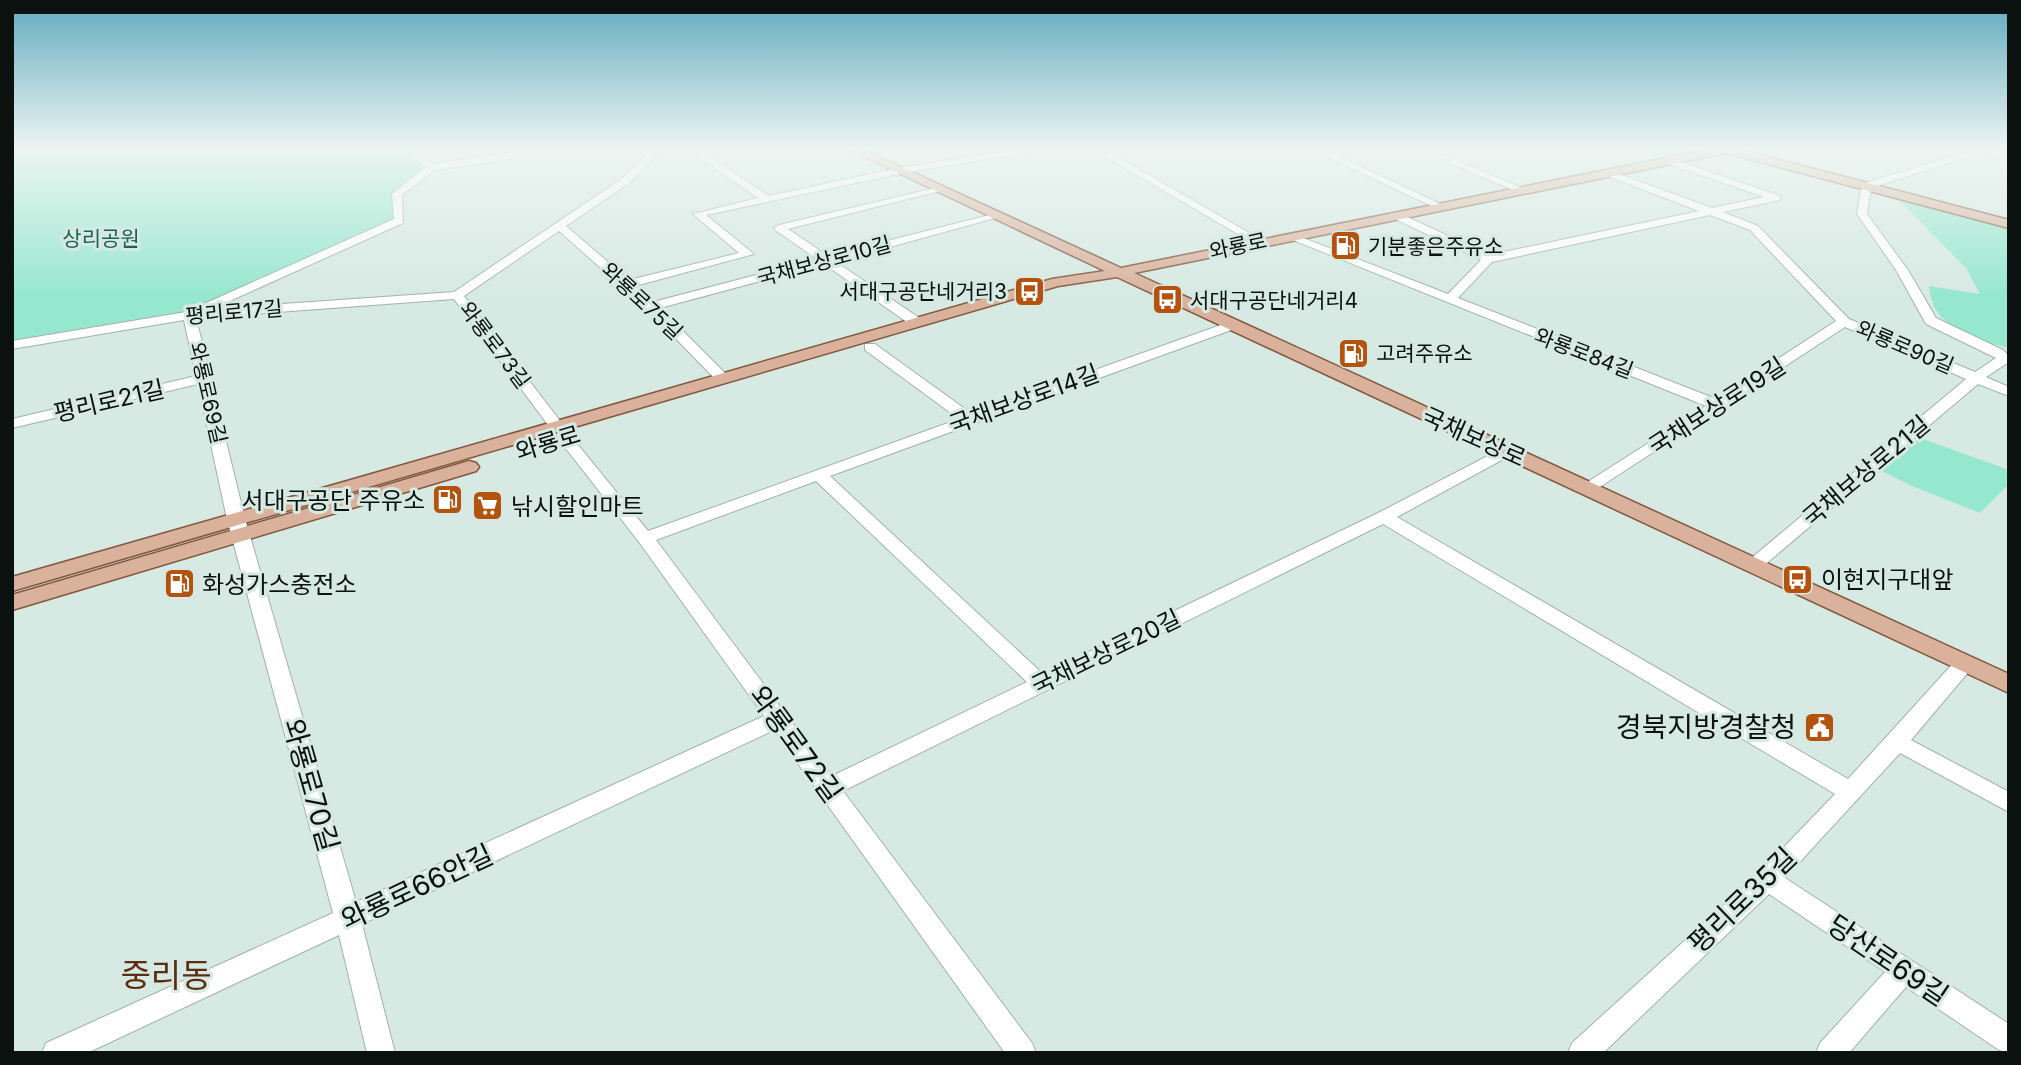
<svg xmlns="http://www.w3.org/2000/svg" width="2021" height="1065" viewBox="0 0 2021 1065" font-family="Inter,'Noto Sans KR',sans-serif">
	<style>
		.green { fill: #95e7ce }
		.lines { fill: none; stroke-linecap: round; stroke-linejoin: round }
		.minor-casing { stroke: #a0b2ac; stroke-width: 2 }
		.major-casing { stroke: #81573e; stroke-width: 3 }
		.minor { fill: #fff; fill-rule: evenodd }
		.major { fill: #dab19b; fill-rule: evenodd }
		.labels { text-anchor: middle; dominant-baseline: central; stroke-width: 6; stroke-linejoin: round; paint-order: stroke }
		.far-park-label { font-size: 21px; fill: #1b6553; stroke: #d6e9e2 }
		.far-street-label { font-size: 21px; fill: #0a110f; stroke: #d6e9e2 }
		.far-poi-label { font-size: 21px; fill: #0a110f; stroke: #d6e9e2; text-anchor: start }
		.street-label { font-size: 24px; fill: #0a110f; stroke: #d6e9e2 }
		.poi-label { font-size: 24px; fill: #0a110f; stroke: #d6e9e2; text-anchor: start }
		.near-poi-label { font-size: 28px; fill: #0a110f; stroke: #d6e9e2; text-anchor: end }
		.near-street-label { font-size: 28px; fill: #0a110f; stroke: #d6e9e2 }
		.near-quarter-label { font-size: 33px; fill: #5d2d11; stroke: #d6e9e2 }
	</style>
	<rect width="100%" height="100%" fill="#d6e9e2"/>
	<!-- green -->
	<g class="green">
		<polygon points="12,149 404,149 427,168 392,195 393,222 193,311 12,342"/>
		<path d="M1895,196L2009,226V348C1973,339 1932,328 1929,286L1980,294L1966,268Z"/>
		<polygon points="1920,438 2009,470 2009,484 1980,513 1912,486 1878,469"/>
	</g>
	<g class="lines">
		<defs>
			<g id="minor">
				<path d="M404,149H415L434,164L534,149L512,159L435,170L402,195L403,223L212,309L454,292L620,180L653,149H663L628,184L566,226L629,280L739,253L693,214L758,198L687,149H698L769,196L898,168L1023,149H1047L898,174L706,215L754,254L635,286L653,302L817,259L775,230L774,228L779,225L939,187L944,190L788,229L828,256L997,213L1002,216L836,262L921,319V325H911L824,264L660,308L727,375V381H717L647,309L559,231L464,296L564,426L556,431L551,429L454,299L196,318L245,519L356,902L764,716L639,542L560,441L557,438L560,435H570L648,531L959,419L865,350V344H875L972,414L1229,322L1236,326L1234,329L830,476L1043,674L1378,513L1505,447L1513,452L1511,455L1397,517L1848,779L1957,659H1971L1974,664L1971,669L1911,740L2009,792V812L1900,753L1785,878L2009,1024V1053L1999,1050L1906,987L1849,1053H1816L1820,1043L1885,972L1769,894L1603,1053H1568L1572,1043L1759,873L1835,794L1383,524L843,791L1032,1043L1036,1053H1005L774,730L362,924L395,1053H367L339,935L87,1053H42L46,1043L333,913L227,519L198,384L12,428V419L196,376L184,320L12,349V341L186,312L394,219L392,194L426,167ZM816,481L1027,682L832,776L656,540Z"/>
				<polygon points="1092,149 1104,149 1265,242 1255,244"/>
				<polygon points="1310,149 1358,149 1334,154 1445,206 1436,208"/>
				<polygon points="1416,149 1429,149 1527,190 1518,192"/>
				<path d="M1976,149L2009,152V158L1984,152L1871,188L1867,214L1908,270L1936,318L2003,350L2009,356V362L1986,377L2009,387V396L1978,384L1761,568L1755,570L1746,564L1749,560L1966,379L1845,327L1589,494L1583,493L1581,489L1583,485L1706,406L1283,236L1293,234L1448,294L1481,260L1391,217V213H1399L1489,255L1699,211L1605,175L1603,173L1608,170L1712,208L1764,197L1666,163V159L1669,158L1780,196V200L1723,212L1758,226L1849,319L1975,372L1996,358L1926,324L1896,270L1857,214L1862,184ZM1710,215L1750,230L1836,321L1716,399L1458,298L1492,262Z"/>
			</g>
			<g id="major">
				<polygon points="848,149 862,149 1121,268 1710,149 1738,149 2009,220 2009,228 1726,153 1134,273 2009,674 2009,693 1117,277 1058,286 12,591 12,577 1052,279 1105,271"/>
				<polygon points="469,461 476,463 479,467 476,471 12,610 12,595"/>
			</g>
		</defs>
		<!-- minor casing -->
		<use href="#minor" class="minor-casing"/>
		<!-- major casing -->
		<use href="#major" class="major-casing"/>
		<!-- minor -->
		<use href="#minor" class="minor"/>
		<!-- major -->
		<use href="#major" class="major"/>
	</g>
	<!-- sky -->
	<linearGradient id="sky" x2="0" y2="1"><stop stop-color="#62aabf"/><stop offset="0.5" stop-color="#edf5f2"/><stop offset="1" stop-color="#edf5f2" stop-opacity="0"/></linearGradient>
	<rect width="2021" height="298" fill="url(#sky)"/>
	<!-- icons -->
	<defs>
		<symbol id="fuel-square" viewBox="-11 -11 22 22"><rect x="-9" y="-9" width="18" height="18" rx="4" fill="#b3530e" stroke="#d6e9e2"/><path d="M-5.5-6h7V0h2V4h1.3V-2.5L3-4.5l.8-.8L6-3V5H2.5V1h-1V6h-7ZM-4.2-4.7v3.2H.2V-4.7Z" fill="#fff"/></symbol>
		<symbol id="bus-square" viewBox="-11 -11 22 22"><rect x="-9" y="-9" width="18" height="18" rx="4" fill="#b3530e" stroke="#d6e9e2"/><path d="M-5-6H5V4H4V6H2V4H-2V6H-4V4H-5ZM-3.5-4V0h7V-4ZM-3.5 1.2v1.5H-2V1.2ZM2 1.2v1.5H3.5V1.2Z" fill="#fff"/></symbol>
		<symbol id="supermarket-square" viewBox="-11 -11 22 22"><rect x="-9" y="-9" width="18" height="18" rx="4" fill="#b3530e" stroke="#d6e9e2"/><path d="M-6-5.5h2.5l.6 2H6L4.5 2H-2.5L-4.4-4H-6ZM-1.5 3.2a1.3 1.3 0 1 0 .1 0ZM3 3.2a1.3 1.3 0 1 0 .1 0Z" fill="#fff"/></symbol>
		<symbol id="civic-square" viewBox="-11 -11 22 22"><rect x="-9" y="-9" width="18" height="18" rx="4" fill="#b3530e" stroke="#d6e9e2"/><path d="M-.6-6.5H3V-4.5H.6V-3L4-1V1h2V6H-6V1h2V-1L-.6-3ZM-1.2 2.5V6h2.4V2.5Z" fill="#fff"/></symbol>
	</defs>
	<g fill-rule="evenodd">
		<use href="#fuel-square" x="1328" y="228" width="35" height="35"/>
		<use href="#bus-square" x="1012" y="274" width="35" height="35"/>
		<use href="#bus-square" x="1150" y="282" width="35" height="35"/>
		<use href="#fuel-square" x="1336" y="336" width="35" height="35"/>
		<use href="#fuel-square" x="430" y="482" width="35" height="35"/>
		<use href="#supermarket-square" x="470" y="488" width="35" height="35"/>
		<use href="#bus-square" x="1780" y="562" width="35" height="35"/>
		<use href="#fuel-square" x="162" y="566" width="35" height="35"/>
		<use href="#civic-square" x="1802" y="710" width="35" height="35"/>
	</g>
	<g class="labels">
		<!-- far-park labels -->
		<g class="far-park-label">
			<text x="101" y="238">상리공원</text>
		</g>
		<!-- far-street labels -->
		<g class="far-street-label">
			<text transform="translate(1238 246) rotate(-12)">와룡로</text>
			<text transform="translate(824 261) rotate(-15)">국채보상로10길</text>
			<text transform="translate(642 301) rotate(43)">와룡로75길</text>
			<text transform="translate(234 312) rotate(-5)">평리로17길</text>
			<text transform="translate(495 345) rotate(53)">와룡로73길</text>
			<text transform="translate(1905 347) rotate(23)">와룡로90길</text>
			<text transform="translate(1584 353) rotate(21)">와룡로84길</text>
			<text transform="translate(208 393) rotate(77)">와룡로69길</text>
		</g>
		<!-- far-poi labels -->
		<g class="far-poi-label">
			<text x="1368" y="246">기분좋은주유소</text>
			<text x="1007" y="291" text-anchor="end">서대구공단네거리3</text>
			<text x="1190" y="300">서대구공단네거리4</text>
			<text x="1376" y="353">고려주유소</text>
		</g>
		<!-- street labels -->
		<g class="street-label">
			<text transform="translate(1024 399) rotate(-20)">국채보상로14길</text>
			<text transform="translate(109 401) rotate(-13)">평리로21길</text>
			<text transform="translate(1717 406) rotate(-33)">국채보상로19길</text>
			<text transform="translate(1474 437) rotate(24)">국채보상로</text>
			<text transform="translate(548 443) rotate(-17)">와룡로</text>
			<text transform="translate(1866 471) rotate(-40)">국채보상로21길</text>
			<text transform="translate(1106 652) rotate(-26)">국채보상로20길</text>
		</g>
		<!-- poi labels -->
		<g class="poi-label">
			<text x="425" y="500" text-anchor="end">서대구공단 주유소</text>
			<text x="511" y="506">낚시할인마트</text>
			<text x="1821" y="579">이현지구대앞</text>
			<text x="202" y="584">화성가스충전소</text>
		</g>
		<!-- near-poi labels -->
		<g class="near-poi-label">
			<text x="1796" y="727">경북지방경찰청</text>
		</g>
		<!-- near-street labels -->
		<g class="near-street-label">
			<text transform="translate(796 744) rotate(54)">와룡로72길</text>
			<text transform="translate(311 785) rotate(74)">와룡로70길</text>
			<text transform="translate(417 887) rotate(-25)">와룡로66안길</text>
			<text transform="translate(1742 900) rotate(-44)">평리로35길</text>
			<text transform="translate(1888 960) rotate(34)">당산로69길</text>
		</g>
		<!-- near-quarter labels -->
		<g class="near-quarter-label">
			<text x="166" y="975">중리동</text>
		</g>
	</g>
	<!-- border -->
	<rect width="2021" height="1065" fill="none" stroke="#0a110f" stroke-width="28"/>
</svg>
